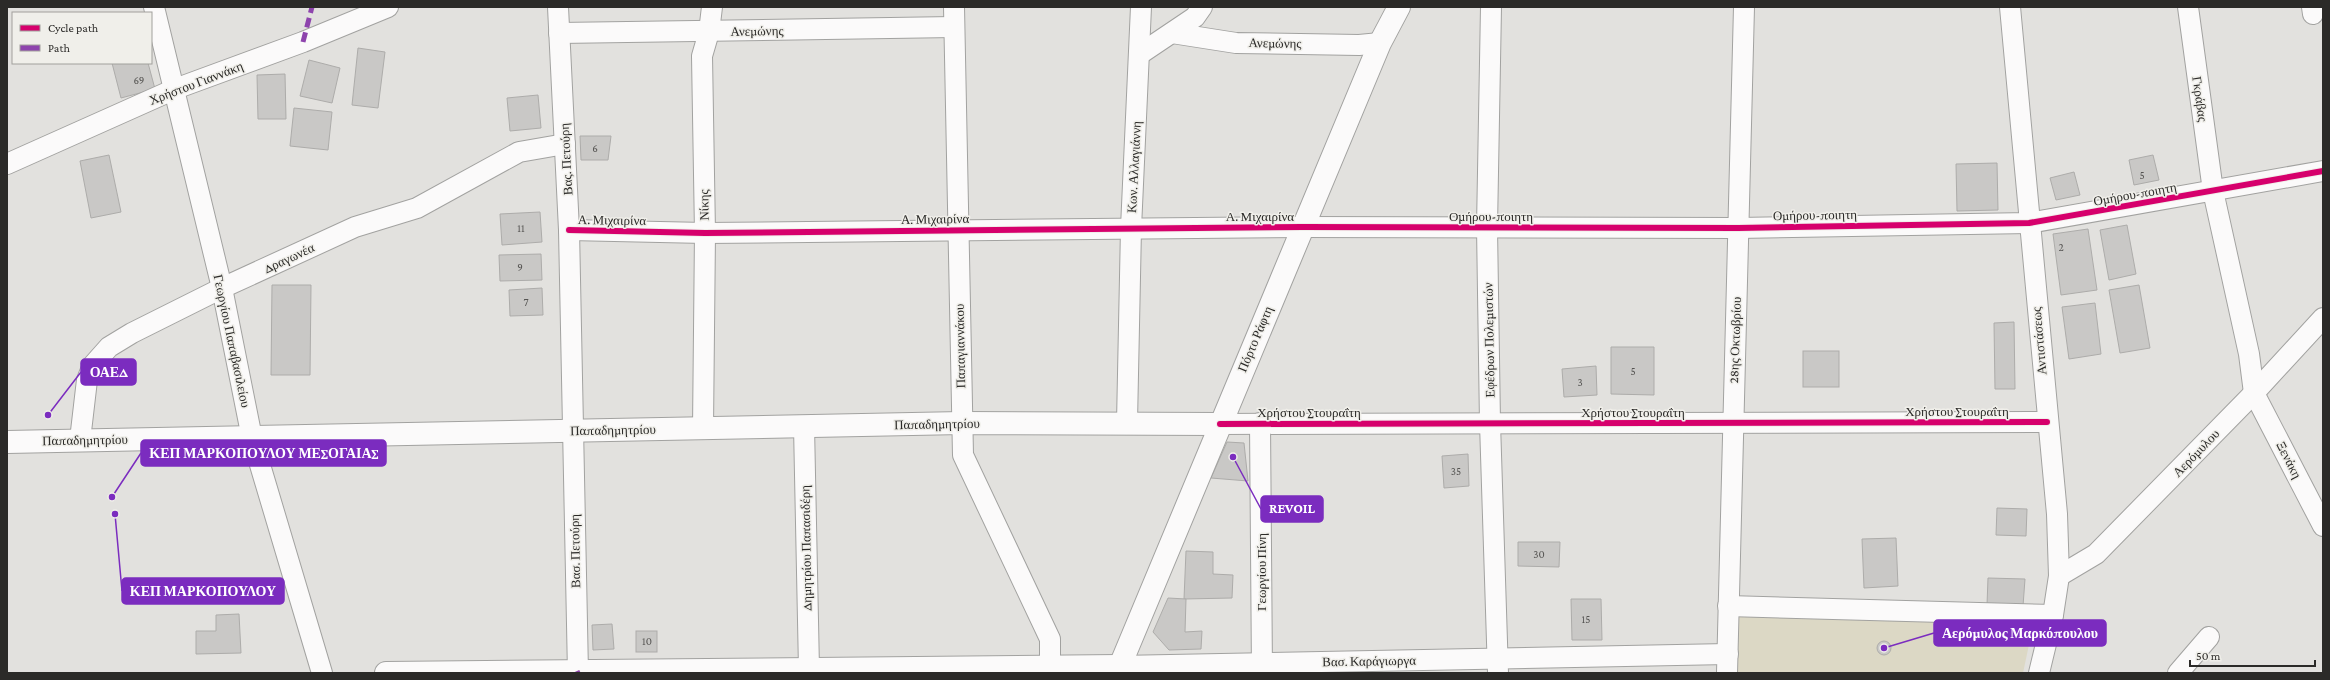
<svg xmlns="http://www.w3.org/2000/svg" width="2330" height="680" viewBox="0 0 2330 680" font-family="'Crimson Pro',serif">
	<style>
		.green { fill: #dcd8c5 }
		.building { fill: #c9c8c6; stroke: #adacaa }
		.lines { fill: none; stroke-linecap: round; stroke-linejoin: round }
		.minor-casing { stroke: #a2a2a0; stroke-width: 22 }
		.major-casing { stroke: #a2a2a0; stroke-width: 24 }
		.minor { stroke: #fbfafa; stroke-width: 20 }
		.major { stroke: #fbfafa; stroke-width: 22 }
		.quiet { stroke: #8e44ad; stroke-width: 5; stroke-dasharray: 10 5; stroke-linecap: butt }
		.cycleway-casing { stroke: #f0efea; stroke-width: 8 }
		.cycleway { stroke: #d6006c; stroke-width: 6 }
		.labels { text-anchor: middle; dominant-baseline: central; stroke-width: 3; stroke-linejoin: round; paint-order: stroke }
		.number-label { font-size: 11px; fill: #555452 }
		.street-label { font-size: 13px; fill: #2b2a28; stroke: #f0efea }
		.leader { fill: none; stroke: #7b2cbf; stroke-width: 1.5 }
		.callout-dot { fill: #7b2cbf; stroke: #f0efea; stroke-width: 1.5 }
		.callout { fill: #7b2cbf; stroke: #7b2cbf; stroke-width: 1.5 }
		.callout-label { font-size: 14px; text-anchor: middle; font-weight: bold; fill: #fff }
	</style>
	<rect width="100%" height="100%" fill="#e2e1de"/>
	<!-- green -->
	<polygon class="green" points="1738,612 2034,621 2023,673 1737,673"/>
	<!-- building -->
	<g class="building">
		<polygon points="358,48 385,52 378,108 352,105"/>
		<polygon points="309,60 340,68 332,103 300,96"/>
		<polygon points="112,63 148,63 155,89 121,98"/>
		<polygon points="285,74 286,119 258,119 257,75"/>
		<polygon points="538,95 541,128 510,131 507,98"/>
		<polygon points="294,108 332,112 328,150 290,146"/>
		<polygon points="580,136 611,136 608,160 581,160"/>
		<polygon points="109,155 121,212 91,218 80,161"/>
		<polygon points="2153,155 2159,180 2134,185 2129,160"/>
		<polygon points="1997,163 1998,210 1957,211 1956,164"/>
		<polygon points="2074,172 2080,195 2056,200 2050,178"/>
		<polygon points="540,212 542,242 502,245 500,214"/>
		<polygon points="2127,225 2136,274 2109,280 2100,230"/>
		<polygon points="2088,229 2097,290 2061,295 2053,234"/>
		<polygon points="541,254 542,280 500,281 499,255"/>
		<polygon points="272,285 311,285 310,375 271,375"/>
		<polygon points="2139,285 2150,348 2120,353 2109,290"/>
		<polygon points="542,288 543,315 510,316 509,290"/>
		<polygon points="2095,303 2101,354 2069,359 2062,307"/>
		<polygon points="2014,322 2015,389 1995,389 1994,323"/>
		<polygon points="1611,347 1654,347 1654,395 1611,394"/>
		<rect x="1803" y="351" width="36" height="36"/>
		<polygon points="1596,366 1597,395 1564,397 1562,369"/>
		<polygon points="1227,442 1244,443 1248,481 1211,478"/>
		<polygon points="1468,454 1469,486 1444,488 1442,456"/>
		<polygon points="1997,508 2027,509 2026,536 1996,535"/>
		<polygon points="1896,538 1898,586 1864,588 1862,539"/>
		<polygon points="1518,542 1560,542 1559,567 1518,566"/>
		<polygon points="1186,551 1213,552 1213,574 1233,575 1232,598 1184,599"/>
		<polygon points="1988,578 2025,579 2023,606 1987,605"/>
		<polygon points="1168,598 1186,599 1185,632 1202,631 1201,649 1169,650 1153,632"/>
		<polygon points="1571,599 1601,599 1602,640 1572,640"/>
		<polygon points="239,614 241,653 196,654 196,631 216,631 216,615"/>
		<polygon points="612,624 614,649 593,650 592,625"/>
		<rect x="636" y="631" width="21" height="21"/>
		<circle cx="1884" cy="648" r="7"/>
	</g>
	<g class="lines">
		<defs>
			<g id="minor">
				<polyline points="154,7 222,288 252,438 322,673"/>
				<polyline points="558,7 569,230 578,673"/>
				<polyline points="954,7 963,455 1050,639 1050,673"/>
				<polyline points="1491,7 1487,227 1490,423 1498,673"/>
				<polyline points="2010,7 2057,514 2059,576 2053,615 2039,673"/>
				<polyline points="2188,7 2213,191 2249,354 2254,393 2323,526"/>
				<polyline points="2312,7 2313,14"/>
				<polyline points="559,33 954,27"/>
				<polyline points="1172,33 1236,43 1359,45 1380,43"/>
				<polyline points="1140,54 1195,17 1202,7"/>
				<polyline points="7,164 175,89 303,42 388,7"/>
				<polyline points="569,230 705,233 1302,227 1738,228 2029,223 2323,171"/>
				<polyline points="1127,423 1131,228 1141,7"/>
				<polyline points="1260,423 1262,673"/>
				<polyline points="1220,424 2047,422"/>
				<polyline points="804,426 809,669"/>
				<polyline points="703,428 705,233 702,56 709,32 712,7"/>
				<polyline points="80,440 87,380 93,365 109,347 132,333 222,288 355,227 417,208 519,152 565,144"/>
				<polyline points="2059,576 2096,554 2254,393 2323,318"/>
				<polyline points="1728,606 2053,615"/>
				<polyline points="1119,666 1728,654"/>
				<polyline points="1727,673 1744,7"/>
				<polyline points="2178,673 2209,637"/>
			</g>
			<g id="major">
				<polyline points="7,442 962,423 1220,424"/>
				<polyline points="386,673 1119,666"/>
				<polyline points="1117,673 1380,43 1399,7"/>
			</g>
		</defs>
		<!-- minor casing -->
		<use href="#minor" class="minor-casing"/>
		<!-- major casing -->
		<use href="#major" class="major-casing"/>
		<!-- minor -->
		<use href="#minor" class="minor"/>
		<!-- major -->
		<use href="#major" class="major"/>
		<!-- quiet -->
		<g class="quiet">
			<polyline points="303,42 312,7"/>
			<polyline points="577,671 578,673"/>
		</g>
		<defs>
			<g id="cycleway">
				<polyline points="569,230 705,233 1302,227 1738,228 2029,223 2323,171"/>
				<polyline points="1220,424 2047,422"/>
			</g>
		</defs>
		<!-- cycleway casing -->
		<use href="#cycleway" class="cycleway-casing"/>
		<!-- cycleway -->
		<use href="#cycleway" class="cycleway"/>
	</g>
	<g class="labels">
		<!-- number labels -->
		<g class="number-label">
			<text x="139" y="80">69</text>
			<text x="595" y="148">6</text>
			<text x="2142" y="175">5</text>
			<text x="521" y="228">11</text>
			<text x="2061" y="247">2</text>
			<text x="520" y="267">9</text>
			<text x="526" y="302">7</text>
			<text x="1633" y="371">5</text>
			<text x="1580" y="382">3</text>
			<text x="1456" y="471">35</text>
			<text x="1539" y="554">30</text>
			<text x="1586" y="619">15</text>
			<text x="647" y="641">10</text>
		</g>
		<!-- street labels -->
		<g class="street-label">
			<text transform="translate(757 31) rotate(-1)">Ανεμώνης</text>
			<text transform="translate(1275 43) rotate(1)">Ανεμώνης</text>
			<text transform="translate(196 83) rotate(-21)">Χρήστου Γιαννάκη</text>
			<text transform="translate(2200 99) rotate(82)">Γκράβας</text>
			<text transform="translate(566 159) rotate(-93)">Βας. Πετούρη</text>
			<text transform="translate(1134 167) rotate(-87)">Κων. Αλλαγιάννη</text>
			<text transform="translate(2135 194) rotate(-10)">Ομήρου-ποιητη</text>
			<text transform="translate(704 205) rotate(-91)">Νίκης</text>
			<text transform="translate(1815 215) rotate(-1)">Ομήρου-ποιητη</text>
			<text x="1260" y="216">Α. Μιχαιρίνα</text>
			<text x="1491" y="216">Ομήρου-ποιητη</text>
			<text transform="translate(935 219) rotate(-1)">Α. Μιχαιρίνα</text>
			<text transform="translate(612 220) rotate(1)">Α. Μιχαιρίνα</text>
			<text transform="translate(289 258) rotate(-25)">Δραγωνέα</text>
			<text transform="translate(1255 339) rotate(-67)">Πόρτο Ράφτη</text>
			<text transform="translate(1489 340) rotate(-91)">Εφέδρων Πολεμιστών</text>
			<text transform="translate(1735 340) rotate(-88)">28ης Οκτωβρίου</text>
			<text transform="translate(232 341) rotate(78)">Γεωργίου Παπαβασιλείου</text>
			<text transform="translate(2039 341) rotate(-95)">Αντιστάσεως</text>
			<text transform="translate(960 346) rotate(-91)">Παπαγιαννάκου</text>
			<text x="1957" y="411">Χρήστου Στουραΐτη</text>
			<text x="1309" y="412">Χρήστου Στουραΐτη</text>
			<text x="1633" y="412">Χρήστου Στουραΐτη</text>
			<text transform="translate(937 424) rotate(-1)">Παπαδημητρίου</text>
			<text transform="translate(613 430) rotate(-1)">Παπαδημητρίου</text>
			<text transform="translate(85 440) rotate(-1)">Παπαδημητρίου</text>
			<text transform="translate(2196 453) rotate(-46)">Αερόμυλου</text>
			<text transform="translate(2289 460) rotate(63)">Ξενάκη</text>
			<text transform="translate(806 548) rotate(-91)">Δημητρίου Παπασιδέρη</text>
			<text transform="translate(575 551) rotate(-91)">Βασ. Πετούρη</text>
			<text transform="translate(1261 572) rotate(-90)">Γεωργίου Πίνη</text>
			<text transform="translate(1369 661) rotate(-1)">Βασ. Καράγιωργα</text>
		</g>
	</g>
	<!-- callouts -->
	<path class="leader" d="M48 415L81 372M112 497L141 453M1233 457L1261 509M115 514L122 591M1884 648L1934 633"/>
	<g class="callout-dot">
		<circle cx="48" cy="415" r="4"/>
		<circle cx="112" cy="497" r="4"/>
		<circle cx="1233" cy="457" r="4"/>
		<circle cx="115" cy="514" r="4"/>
		<circle cx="1884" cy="648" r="4"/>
	</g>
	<g class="callout">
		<rect x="81" y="359" width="55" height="26" rx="4"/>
		<rect x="141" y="440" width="245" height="26" rx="4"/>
		<rect x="1261" y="496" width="62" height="26" rx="4"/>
		<rect x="122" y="578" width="162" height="26" rx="4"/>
		<rect x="1934" y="620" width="172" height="26" rx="4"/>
	</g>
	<g class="callout-label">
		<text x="109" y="377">ΟΑΕΔ</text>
		<text x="264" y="458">ΚΕΠ ΜΑΡΚΟΠΟΥΛΟΥ ΜΕΣΟΓΑΙΑΣ</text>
		<text x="1292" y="513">REVOIL</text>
		<text x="203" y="596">ΚΕΠ ΜΑΡΚΟΠΟΥΛΟΥ</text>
		<text x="2020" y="638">Αερόμυλος Μαρκόπουλου</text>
	</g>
	<!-- border -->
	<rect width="2330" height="680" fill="none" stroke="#2b2a28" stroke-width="16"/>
	<!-- legend -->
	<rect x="12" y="12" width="140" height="52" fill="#f0efea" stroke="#a1a09c"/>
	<rect x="20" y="25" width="20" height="6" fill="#d6006c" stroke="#a1a09c"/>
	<text x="48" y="32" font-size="12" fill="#2b2a28">Cycle path</text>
	<rect x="20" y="45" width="20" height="6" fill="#8e44ad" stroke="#a1a09c"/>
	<text x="48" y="52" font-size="12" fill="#2b2a28">Path</text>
	<!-- scale -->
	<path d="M2190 660v6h125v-6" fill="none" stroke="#2b2a28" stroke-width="2"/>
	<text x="2196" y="660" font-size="12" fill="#2b2a28" stroke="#f0efea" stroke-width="3" paint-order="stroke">50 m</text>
</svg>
